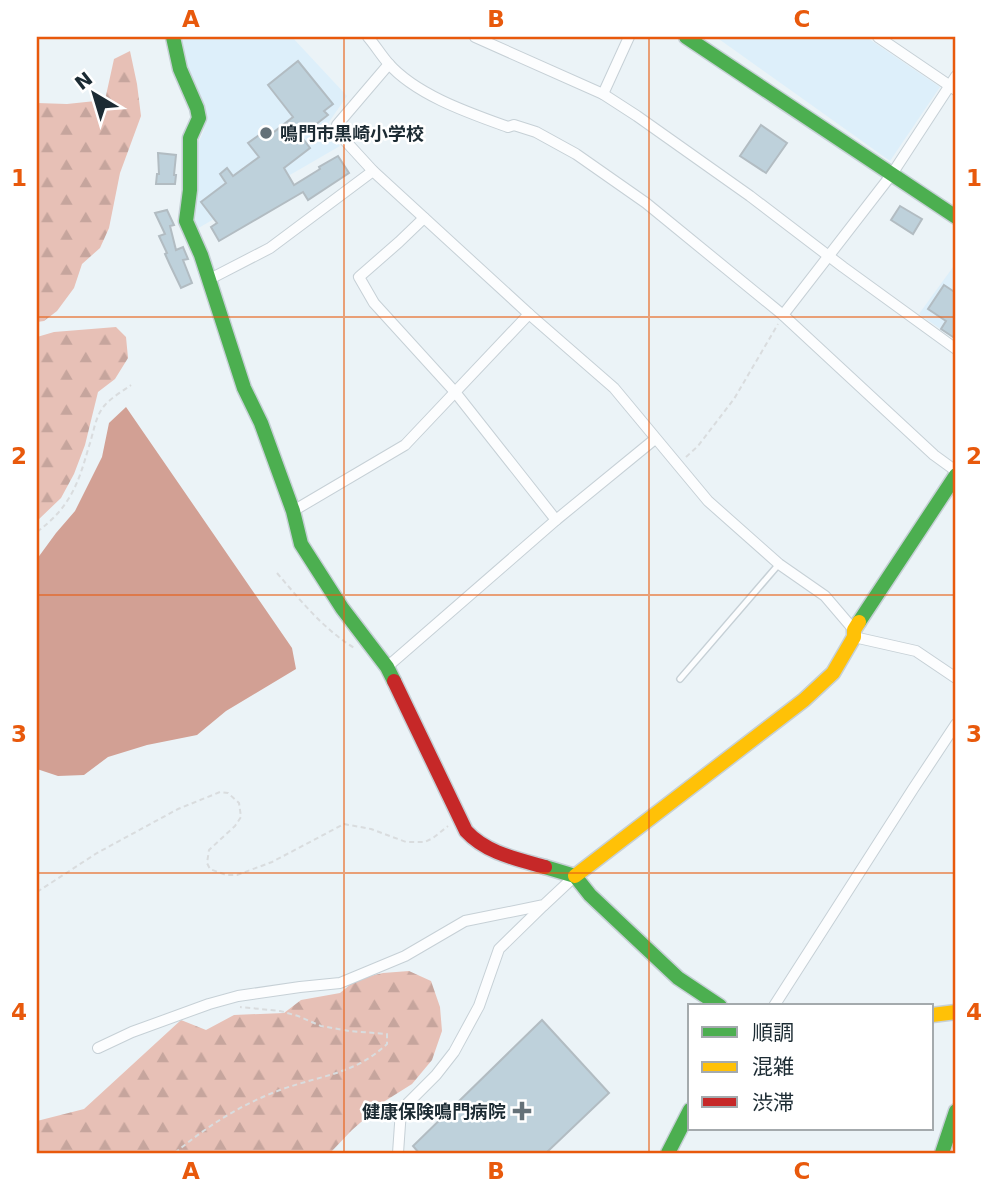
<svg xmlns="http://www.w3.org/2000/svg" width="993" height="1190" viewBox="0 0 993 1190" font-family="'DejaVu Sans','Noto Sans JP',sans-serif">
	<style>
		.built { fill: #ddeffa }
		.forest { fill: url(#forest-firs) }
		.water { fill: #d2a094 }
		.building { fill: #bed1db; stroke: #b2bcc2; stroke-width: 2 }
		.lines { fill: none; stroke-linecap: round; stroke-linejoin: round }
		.lane-casing { stroke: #c6d0d6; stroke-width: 8 }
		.street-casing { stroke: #c6d0d6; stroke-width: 12 }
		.fast-casing { stroke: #c6d0d6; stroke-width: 17 }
		.slow-casing { stroke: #c6d0d6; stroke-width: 17 }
		.jam-casing { stroke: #c6d0d6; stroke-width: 17 }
		.path { stroke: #d9dcde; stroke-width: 2; stroke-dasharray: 5 3.5; stroke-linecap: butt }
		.lane { stroke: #fcfdfe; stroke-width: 5 }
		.street { stroke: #fcfdfe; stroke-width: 10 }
		.fast { stroke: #4caf50; stroke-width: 14 }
		.slow { stroke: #ffc107; stroke-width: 14 }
		.jam { stroke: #c62828; stroke-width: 14 }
		.grid { fill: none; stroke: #e8590c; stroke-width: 2; stroke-opacity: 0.55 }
		.poi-dot { fill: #647178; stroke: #fff; stroke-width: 2.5 }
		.labels { text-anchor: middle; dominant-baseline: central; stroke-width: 5; stroke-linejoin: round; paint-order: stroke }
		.poi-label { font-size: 18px; font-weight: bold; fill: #1c2b33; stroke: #fff; text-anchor: start }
		.neatline { fill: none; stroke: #e8590c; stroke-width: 2.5 }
		.grid-label { font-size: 23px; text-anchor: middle; font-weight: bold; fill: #e8590c }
	</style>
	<defs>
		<pattern id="forest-firs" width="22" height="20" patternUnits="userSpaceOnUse" patternTransform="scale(1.75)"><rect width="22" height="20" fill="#e7c0b6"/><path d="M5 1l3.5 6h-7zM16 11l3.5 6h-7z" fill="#c6a59d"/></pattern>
	</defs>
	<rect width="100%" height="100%" fill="#ebf3f7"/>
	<!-- built -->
	<g class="built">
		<polygon points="179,37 292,37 347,96 329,122 330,135 340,146 195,230 193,226 195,150 204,130 205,120 204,109 188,72"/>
		<polygon points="716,37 866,37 940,87 890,161"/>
		<polygon points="956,263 956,340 919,314"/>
	</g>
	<!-- forest -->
	<g class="forest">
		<polygon points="130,51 137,84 141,116 120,173 109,228 100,248 82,264 74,288 57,311 44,321 37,322 37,103 67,104 105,100 114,59"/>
		<polygon points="116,327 126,337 128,358 115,379 98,392 85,445 74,474 61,498 37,521 37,337 54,332"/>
		<polygon points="409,971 431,981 440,1007 442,1031 432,1060 412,1084 385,1101 352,1130 331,1152 37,1153 37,1121 84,1109 181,1020 206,1030 234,1015 284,1013 301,1000 340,993 357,979 383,973"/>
	</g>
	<!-- water -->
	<polygon class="water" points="126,407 292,648 296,669 226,711 197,735 147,745 108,757 84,775 58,776 37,769 37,559 56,533 75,511 102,457 109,423"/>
	<!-- building -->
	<g class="building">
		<polygon points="298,61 333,104 324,111 328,115 301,136 310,148 284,168 294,185 320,169 319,167 338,156 349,173 308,200 303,192 219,241 211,227 217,223 201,202 226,183 220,174 227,168 233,176 259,157 248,143 266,130 270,135 293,117 268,85"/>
		<polygon points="761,125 787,143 766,173 740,156"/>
		<polygon points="158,153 176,155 174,175 176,175 175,184 156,184 157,174 159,174"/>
		<polygon points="900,206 922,219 913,234 891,220"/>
		<polygon points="167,210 174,225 170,226 176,250 183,247 188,259 183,260 192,283 181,288 170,265 165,254 167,253 159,236 165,234 155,213"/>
		<polygon points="944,285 956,293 956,339 941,329 946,321 928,309"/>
		<polygon points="542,1020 609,1093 546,1153 419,1153 413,1146"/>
	</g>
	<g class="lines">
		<defs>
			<polyline id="lane" points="680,679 779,564"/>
			<g id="street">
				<path d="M368,37C375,45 381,55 388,63C416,95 469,113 508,127L514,125L536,132L576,154L646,203L783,315L934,455L956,471"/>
				<polyline points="475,37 603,94 637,116 750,196 843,267 956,349"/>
				<polyline points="878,37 956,90"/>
				<polyline points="389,64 337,125 340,135 373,171 529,314 614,388 708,501 779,564 825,596 854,630"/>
				<polyline points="603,94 629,37"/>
				<polyline points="424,218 399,242 359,277 374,303 455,392 556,520"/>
				<polyline points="208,280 270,248 373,171"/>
				<polyline points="783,315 892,174 956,76"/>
				<polyline points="293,511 405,445 529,314"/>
				<polyline points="854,637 916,651 956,678"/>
				<polyline points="387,667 556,520 655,439"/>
				<polyline points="774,1006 913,789 956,724"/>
				<polyline points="98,1048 132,1032 209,1004 238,996 300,987 340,983 405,956 465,921 544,905 575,876"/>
				<polyline points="398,1153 401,1110 436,1075 454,1052 479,1006 499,949 543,906"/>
			</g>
			<g id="fast">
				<polyline points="173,37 180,69 197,108 199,118 190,138 190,190 186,221 201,255 244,388 261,423 293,511 301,544 342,608 387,667 394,681"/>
				<polyline points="686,37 956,217"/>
				<polyline points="859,622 956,475"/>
				<polyline points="545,867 575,876 590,895 678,978 720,1006"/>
				<polyline points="668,1153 690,1110"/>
				<polyline points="942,1153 956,1111"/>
			</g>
			<g id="slow">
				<polyline points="575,876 804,700 833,673 854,637 854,630 859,622"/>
				<polyline points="932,1015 956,1012"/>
			</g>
			<path id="jam" d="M394,681L466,831C486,853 517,859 545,867"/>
		</defs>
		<!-- lane casing -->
		<use href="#lane" class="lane-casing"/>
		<!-- street casing -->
		<use href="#street" class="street-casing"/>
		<!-- fast casing -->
		<use href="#fast" class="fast-casing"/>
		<!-- slow casing -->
		<use href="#slow" class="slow-casing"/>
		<!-- jam casing -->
		<use href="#jam" class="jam-casing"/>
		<!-- path -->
		<g class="path">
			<polyline points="686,457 698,446 734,399 778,324"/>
			<path d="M37,532C70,507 78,485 89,446C94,432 95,416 105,405C112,397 123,391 131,385"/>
			<path d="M277,573C301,601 324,630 356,649"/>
			<polyline points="37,892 97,853 178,809 220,792 228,793 239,803 241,817 235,826 209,850 207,863 210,869 226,875 237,875 272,862 344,824 371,829 406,842 425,842 433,838 448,826"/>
			<path d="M175,1153C207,1126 243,1103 283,1089C322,1075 355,1074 387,1044V1034L349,1031L321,1026L298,1016L280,1011L240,1007"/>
		</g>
		<!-- lane -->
		<use href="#lane" class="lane"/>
		<!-- street -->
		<use href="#street" class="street"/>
		<!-- fast -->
		<use href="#fast" class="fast"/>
		<!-- slow -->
		<use href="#slow" class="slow"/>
		<!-- jam -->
		<use href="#jam" class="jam"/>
	</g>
	<!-- grid -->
	<path class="grid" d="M344,37V1153M649,37V1153M37,317H956M37,595H956M37,873H956"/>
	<!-- markers -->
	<g class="poi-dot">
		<circle cx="266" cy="133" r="7"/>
		<path d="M518.5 1100.5h7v7h7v7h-7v7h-7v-7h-7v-7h7z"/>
	</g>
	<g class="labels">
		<!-- poi labels -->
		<g class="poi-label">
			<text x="280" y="133">鳴門市黒崎小学校</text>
			<text x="506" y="1111" text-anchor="end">健康保険鳴門病院</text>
		</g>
	</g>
	<!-- border -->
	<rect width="993" height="1190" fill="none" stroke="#ffffff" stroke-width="77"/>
	<!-- legend -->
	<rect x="688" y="1004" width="245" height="126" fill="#ffffff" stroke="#a4aaad" stroke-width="2"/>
	<rect x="702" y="1027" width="35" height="10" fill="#4caf50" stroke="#a4aaad" stroke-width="2"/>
	<text x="752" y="1040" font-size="21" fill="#1c2b33">順調</text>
	<rect x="702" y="1062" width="35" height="10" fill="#ffc107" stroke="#a4aaad" stroke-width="2"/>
	<text x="752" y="1074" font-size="21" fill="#1c2b33">混雑</text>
	<rect x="702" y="1097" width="35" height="10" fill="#c62828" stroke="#a4aaad" stroke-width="2"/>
	<text x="752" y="1110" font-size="21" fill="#1c2b33">渋滞</text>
	<!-- north arrow -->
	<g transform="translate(94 94) rotate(322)" stroke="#ffffff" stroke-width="5" paint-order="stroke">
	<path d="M0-5L12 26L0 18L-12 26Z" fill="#1c2b33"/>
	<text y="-10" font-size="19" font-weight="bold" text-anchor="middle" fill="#1c2b33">N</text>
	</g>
	<rect x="38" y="38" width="916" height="1114" class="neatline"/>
	<g class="grid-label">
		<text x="191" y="27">A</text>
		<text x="496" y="27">B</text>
		<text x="802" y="27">C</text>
		<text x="19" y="186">1</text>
		<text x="974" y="186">1</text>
		<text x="19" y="464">2</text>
		<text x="974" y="464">2</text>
		<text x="19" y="742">3</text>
		<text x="974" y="742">3</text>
		<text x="19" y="1020">4</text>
		<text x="974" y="1020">4</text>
		<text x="191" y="1179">A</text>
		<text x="496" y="1179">B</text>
		<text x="802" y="1179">C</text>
	</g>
</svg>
